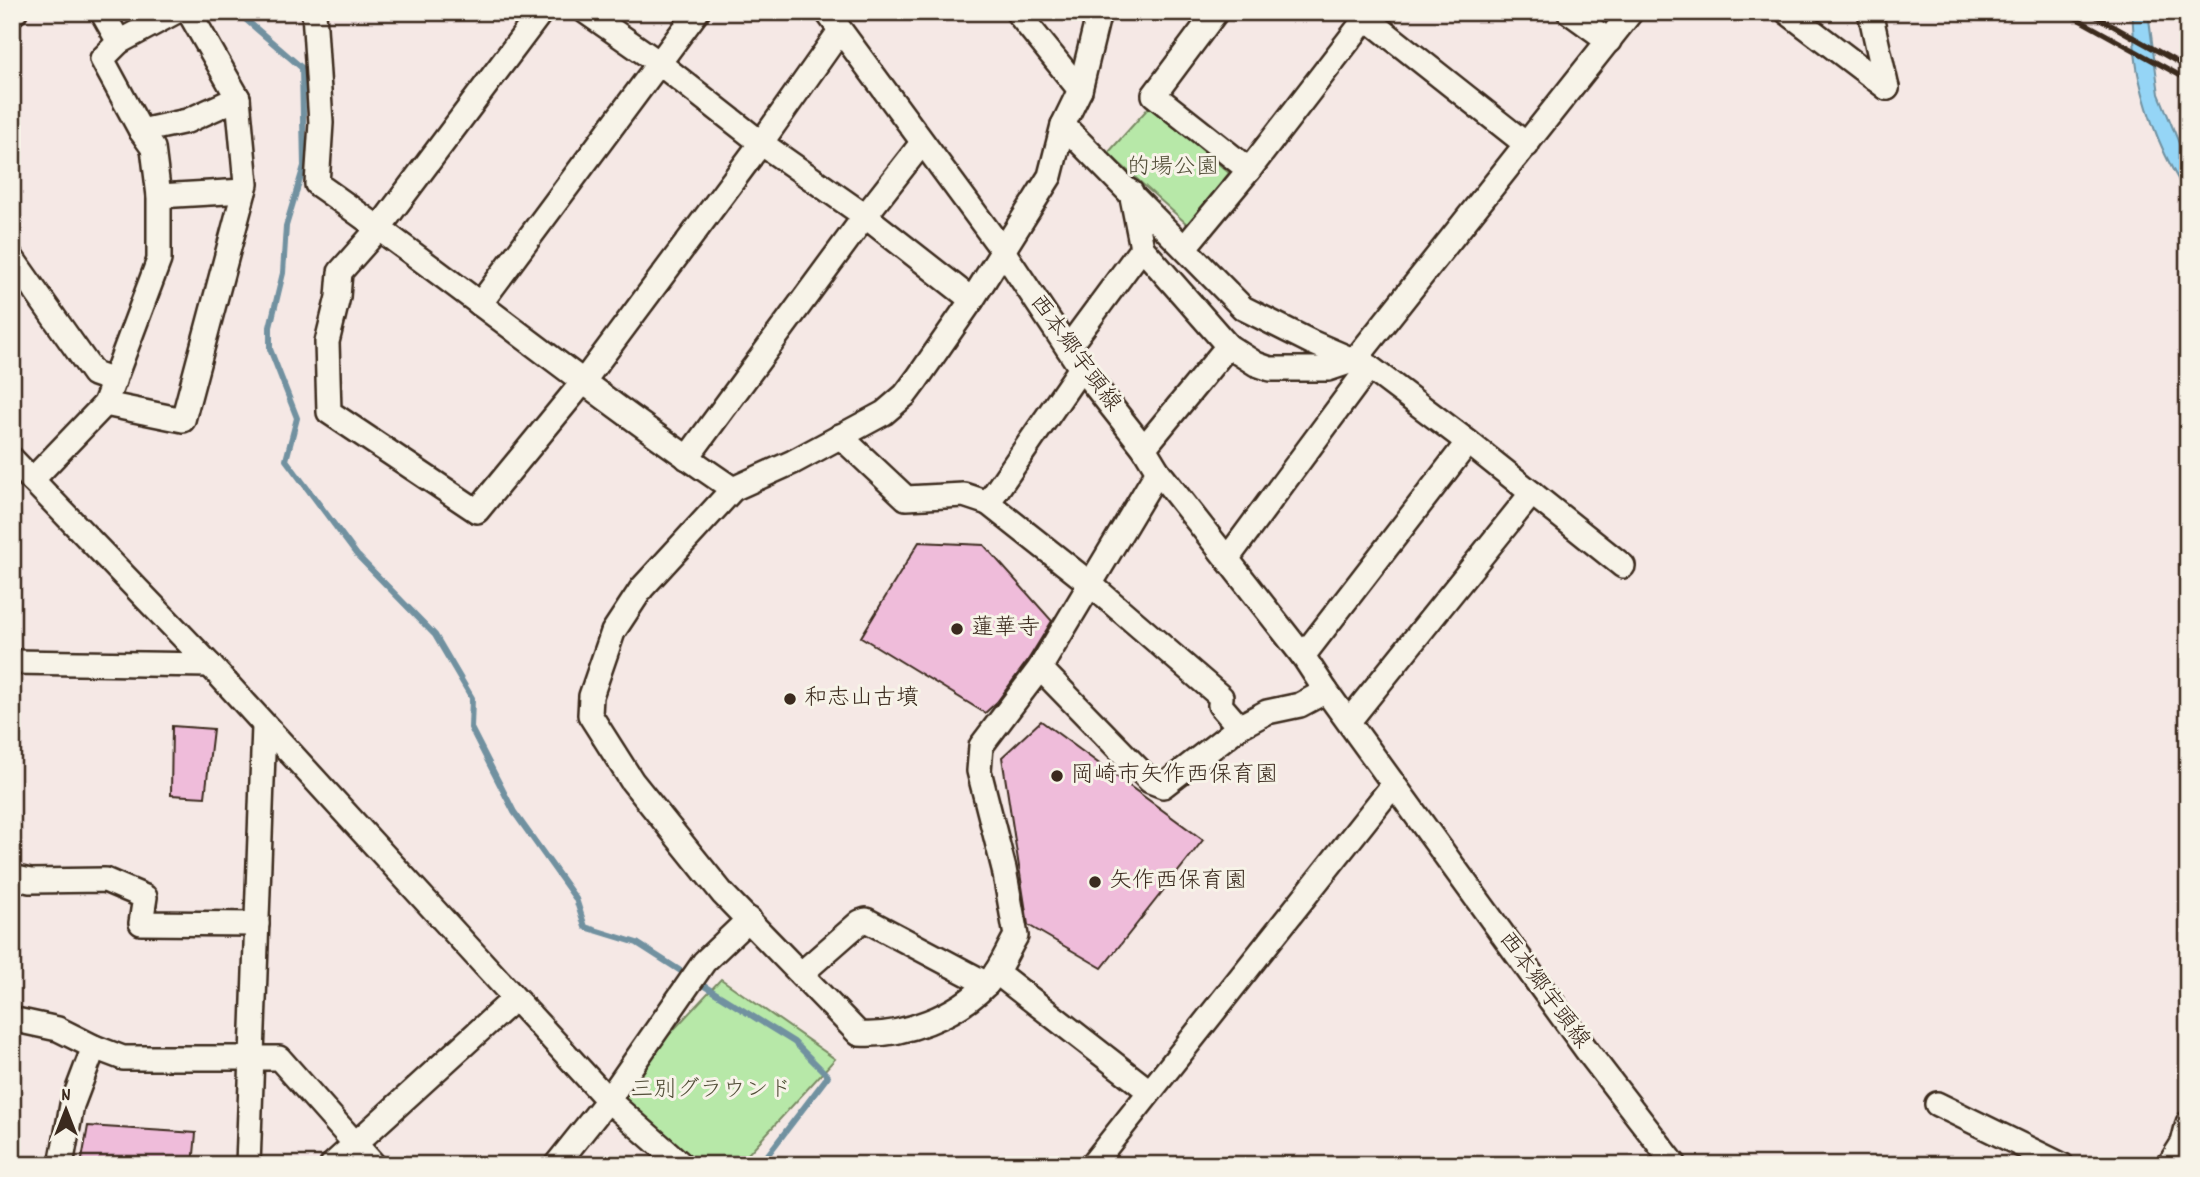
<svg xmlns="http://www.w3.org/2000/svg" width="2200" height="1177" viewBox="0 0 2200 1177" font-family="Dekko,'Klee One',sans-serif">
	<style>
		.green { fill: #b7e8a8; stroke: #798963; stroke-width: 2 }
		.water { fill: #95d5f6; stroke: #7191a0; stroke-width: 2 }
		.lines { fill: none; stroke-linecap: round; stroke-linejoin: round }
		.stream { stroke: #7191a0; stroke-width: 6 }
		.building { fill: #efbcda; stroke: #3b2a1e; stroke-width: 2 }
		.minor-casing { stroke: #3b2a1e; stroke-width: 28 }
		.minor { stroke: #f7f3e8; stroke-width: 23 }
		.rail { stroke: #3b2a1e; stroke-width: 5 }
		.poi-dot { fill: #3b2a1e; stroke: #f7f3e8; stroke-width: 2.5 }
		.labels { text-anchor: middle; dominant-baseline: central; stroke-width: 6; stroke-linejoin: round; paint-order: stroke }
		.park-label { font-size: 23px; fill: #54503a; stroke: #f7f3e8 }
		.street-label { font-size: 23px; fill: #3b2a1e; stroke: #f7f3e8 }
		.poi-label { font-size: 23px; fill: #3b2a1e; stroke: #f7f3e8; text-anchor: start }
	</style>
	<rect width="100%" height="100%" fill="#f5e8e5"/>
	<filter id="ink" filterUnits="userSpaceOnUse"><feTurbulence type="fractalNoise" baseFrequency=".0143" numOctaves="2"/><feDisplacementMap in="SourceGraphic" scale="14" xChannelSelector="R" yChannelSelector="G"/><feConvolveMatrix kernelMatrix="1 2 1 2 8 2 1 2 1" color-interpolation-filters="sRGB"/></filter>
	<g filter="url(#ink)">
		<!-- green -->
		<g class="green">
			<polygon points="1151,105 1229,173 1188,225 1108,153"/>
			<polygon points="721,979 835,1059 738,1165 689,1165 608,1100"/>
		</g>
		<!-- water -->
		<path class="water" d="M2132,12H2148L2159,94L2181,148L2188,159V195C2165,161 2148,118 2139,78C2134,57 2134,34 2132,12Z"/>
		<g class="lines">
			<!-- stream -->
			<g class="stream">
				<polyline points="242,12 244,18 302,68 304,166 286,226 283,273 270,327 270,349 297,418 286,460 357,555 435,635 472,698 471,728 514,812 576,899 585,927 637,943 687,975"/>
				<polyline points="696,981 794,1042 828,1076 760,1165"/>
			</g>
		</g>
		<!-- building -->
		<g class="building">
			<polygon points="919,542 984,545 1052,621 1028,660 997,702 985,713 861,637"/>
			<polygon points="1041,721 1203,840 1102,968 1028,925 1002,757"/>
			<polygon points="172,726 213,729 205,797 171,795"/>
			<polygon points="88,1126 196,1133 193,1165 81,1165"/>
		</g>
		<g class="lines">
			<defs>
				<g id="minor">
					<polyline points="102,12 119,42"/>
					<path d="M314,12L321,123L317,184C458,283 591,393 733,489"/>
					<polyline points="541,12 379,228 340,272 338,297 327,342 329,412 477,511 583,382 761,143 840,31"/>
					<polyline points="586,12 659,63 761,143 865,216 972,300"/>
					<polyline points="827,12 1003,251 1081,368 1144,448 1158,471 1303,656 1326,691 1588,1052 1675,1165"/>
					<polyline points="1017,12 1080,90"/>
					<path d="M1099,12L1080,90L1063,125L1050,176L972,300L917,379L905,395L884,413L793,462L733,489L642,588L613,632L591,696L590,715L632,781L723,894L859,1034C903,1037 957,1016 988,983C1000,970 1007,951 1016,936L1004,869L979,771L981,746L1040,668L1158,471"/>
					<polyline points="1216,12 1154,95 1249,170"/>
					<polyline points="1359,12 1527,145"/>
					<polyline points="1569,12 1609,41"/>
					<polyline points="1787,12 1887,88"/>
					<polyline points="1870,12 1887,88"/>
					<polyline points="12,14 15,12"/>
					<polyline points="1063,125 1243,308 1311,342 1369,367 1468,442 1623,566"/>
					<polyline points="141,131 187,121 238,98"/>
					<polyline points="159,196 244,191"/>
					<polyline points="1185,247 1249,170 1366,18"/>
					<polyline points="1142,248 1228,346"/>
					<polyline points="12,258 94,374 114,381"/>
					<polyline points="480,304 697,12"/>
					<polyline points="1068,348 1142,248 1131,192"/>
					<polyline points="1081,368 988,503 1089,583 1221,697 1220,705 1239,727"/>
					<polyline points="105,404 183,420 246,184 238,98 189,12"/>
					<polyline points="840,436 906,498 964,495 988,503"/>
					<polyline points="1144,448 1228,346 1256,364 1270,369 1328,369 1355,360 1631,12"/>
					<polyline points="687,458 865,216 922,143"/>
					<polyline points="12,459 210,665 608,1100 682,1165"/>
					<polyline points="32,480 105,404 159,260 159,196 153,148 141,131 102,59 119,42 175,12"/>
					<polyline points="1227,559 1369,367"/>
					<polyline points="1303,656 1468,442"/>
					<polyline points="12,662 210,665"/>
					<polyline points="1040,668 1150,781 1163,786 1239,727 1267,712 1300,705 1326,691"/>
					<polyline points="1349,721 1532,493"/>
					<polyline points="12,877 30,881 105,880 145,897 141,923 257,924"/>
					<polyline points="996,972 1149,1091"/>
					<polyline points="802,973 860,922 866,920 987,984"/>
					<polyline points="12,1021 16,1020 58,1029 94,1047 123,1058 279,1058 374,1165"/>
					<polyline points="1937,1104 2062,1165"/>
					<polyline points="61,1165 72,1105 94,1047"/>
					<polyline points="248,1165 264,726"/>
					<polyline points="332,1165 514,999"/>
					<polyline points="556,1165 608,1100 704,962 749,919"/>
					<polyline points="1092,1165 1394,784"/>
					<polyline points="2169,1165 2183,1143 2188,1123"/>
				</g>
			</defs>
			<!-- minor casing -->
			<use href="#minor" class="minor-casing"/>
			<!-- minor -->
			<use href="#minor" class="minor"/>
			<!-- rail -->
			<g class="rail">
				<polyline points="2065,12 2188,80"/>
				<polyline points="2088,12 2188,68"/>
			</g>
		</g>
	</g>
	<!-- markers -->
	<g class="poi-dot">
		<circle cx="957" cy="629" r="7"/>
		<circle cx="790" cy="699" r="7"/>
		<circle cx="1057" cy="776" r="7"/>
		<circle cx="1095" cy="882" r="7"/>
	</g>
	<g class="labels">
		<!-- park labels -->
		<g class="park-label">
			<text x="1173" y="168">的場公園</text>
			<text x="711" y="1091">三別グラウンド</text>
		</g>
		<!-- street labels -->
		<g class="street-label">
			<text transform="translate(1074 354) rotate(54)">西本郷宇頭線</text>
			<text transform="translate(1543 991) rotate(54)">西本郷宇頭線</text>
		</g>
		<!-- poi labels -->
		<g class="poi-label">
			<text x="971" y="629">蓮華寺</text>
			<text x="804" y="699">和志山古墳</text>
			<text x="1071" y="776">岡崎市矢作西保育園</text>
			<text x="1109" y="882">矢作西保育園</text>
		</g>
	</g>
	<!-- margin -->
	<rect width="2200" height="1177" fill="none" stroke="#f7f3e8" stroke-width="42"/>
	<rect x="21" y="21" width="2158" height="1135" fill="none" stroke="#3b2a1e" stroke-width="2.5" filter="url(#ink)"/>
	<!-- north arrow -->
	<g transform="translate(66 1110)" stroke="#f7f3e8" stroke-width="5" paint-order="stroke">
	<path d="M0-5L12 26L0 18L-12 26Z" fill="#3b2a1e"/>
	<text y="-10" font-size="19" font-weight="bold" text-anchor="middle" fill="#3b2a1e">N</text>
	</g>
</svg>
